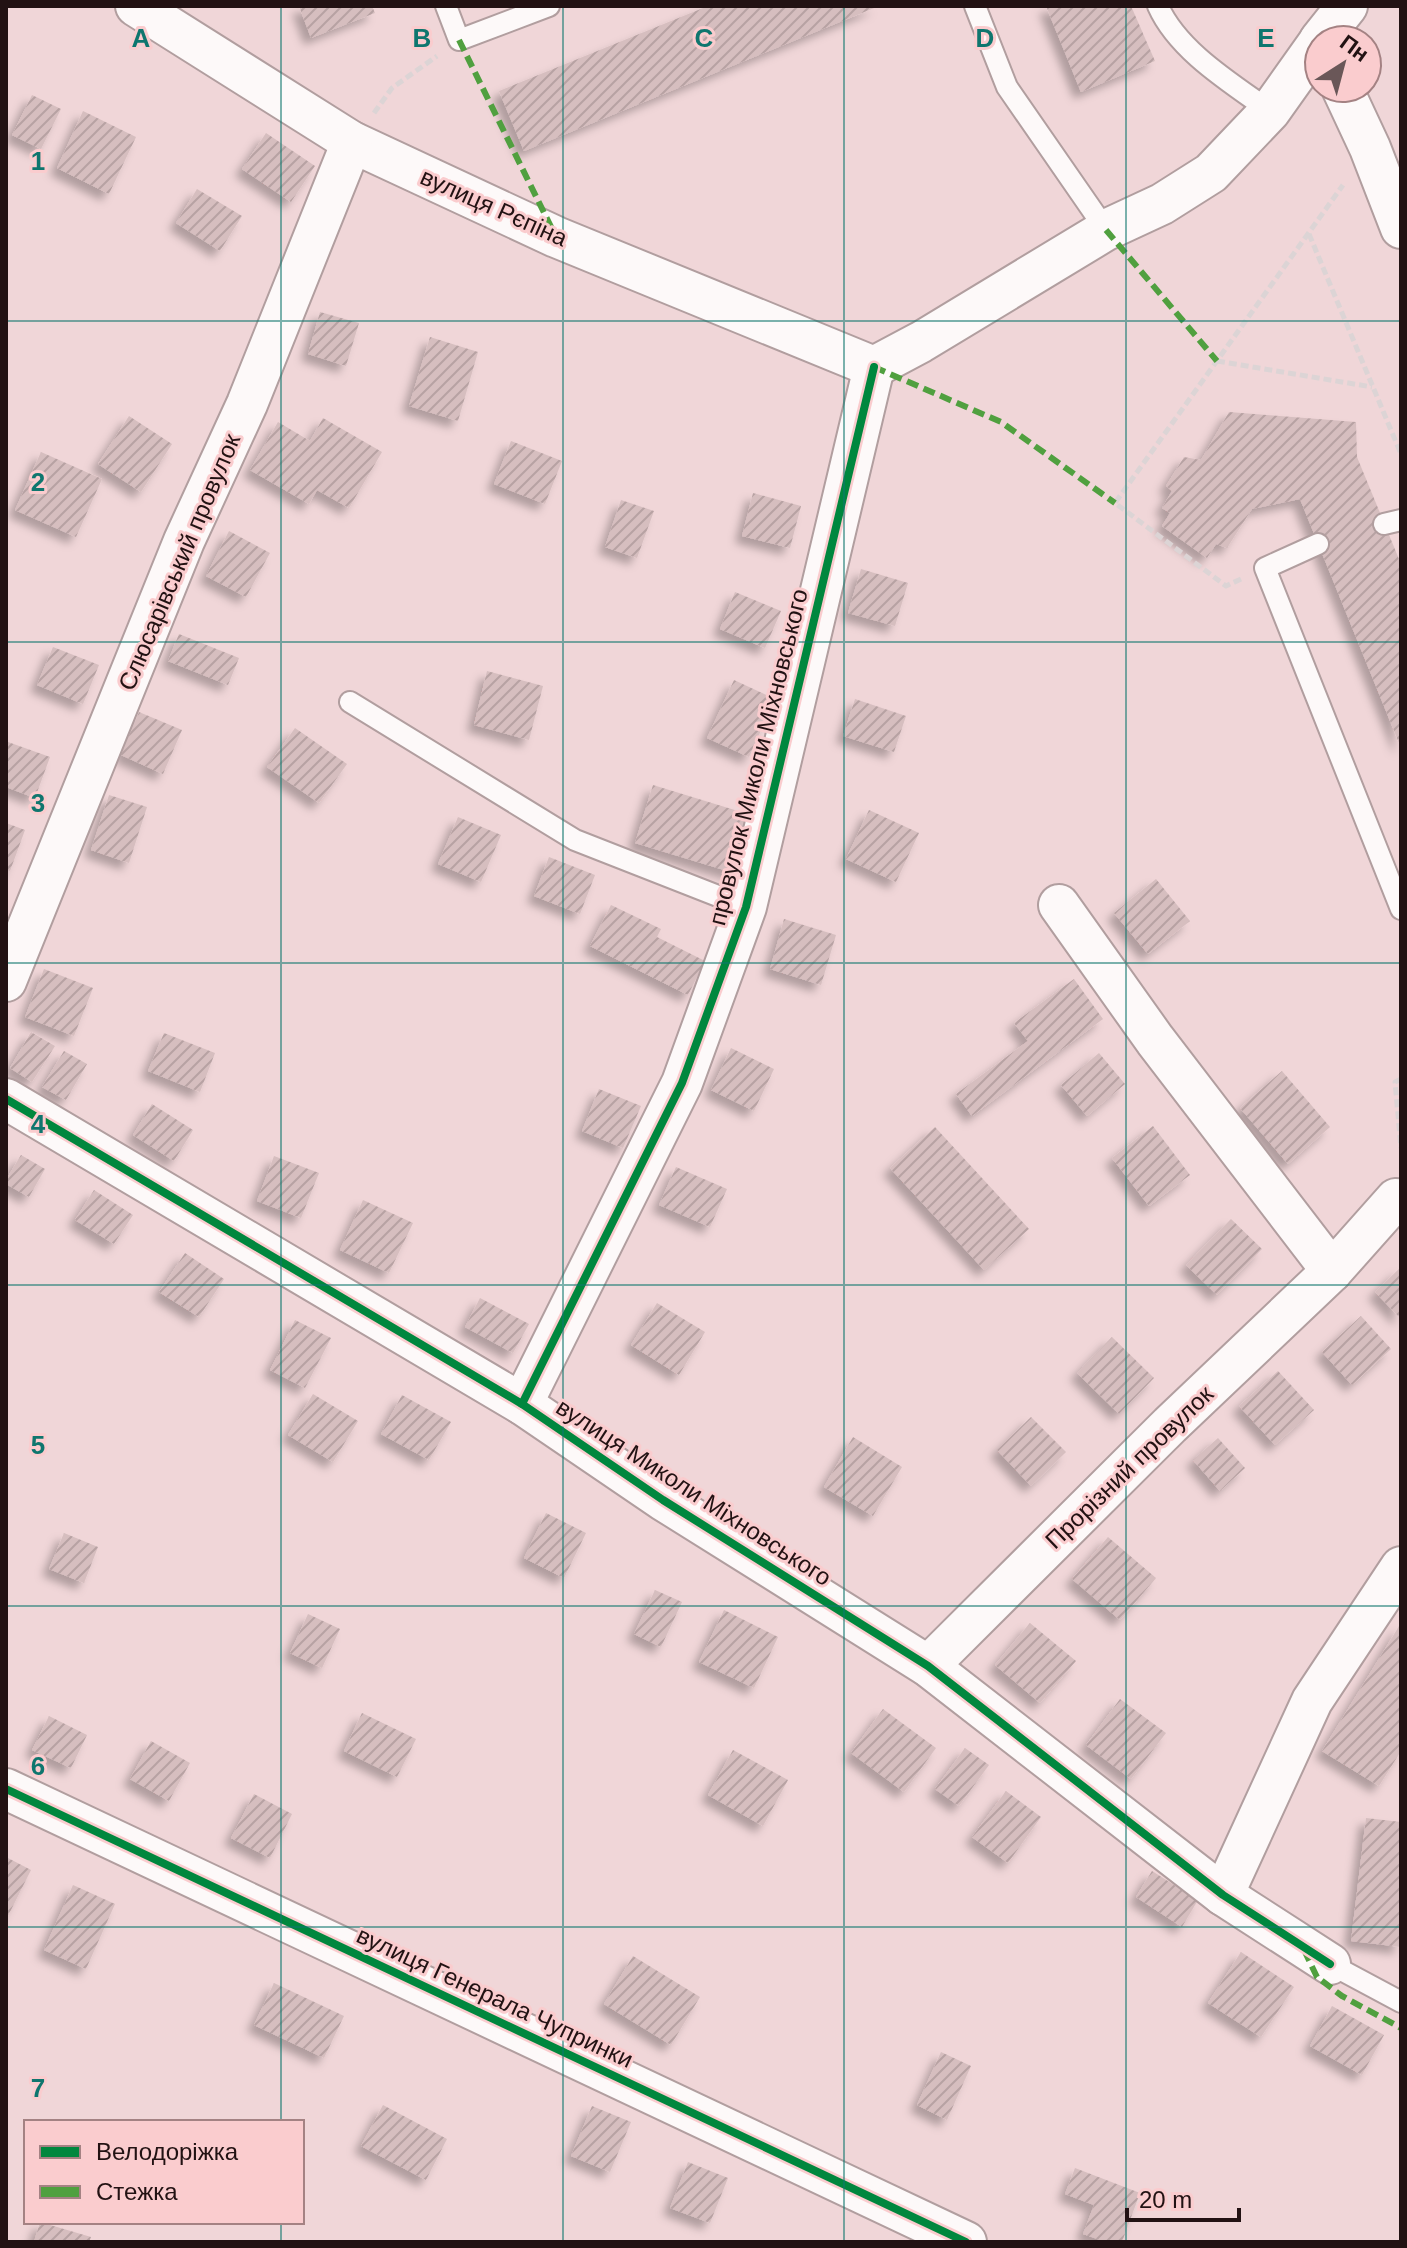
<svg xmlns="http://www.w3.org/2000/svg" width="1407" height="2248" viewBox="0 0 1407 2248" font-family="Helvetica,sans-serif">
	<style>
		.building { fill: url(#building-hatch); filter: url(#shadow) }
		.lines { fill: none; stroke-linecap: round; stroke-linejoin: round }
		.service-casing { stroke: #b19e9f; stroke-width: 24 }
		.minor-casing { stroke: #b19e9f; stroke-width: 44 }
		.path { stroke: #dcd4d5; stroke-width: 5; stroke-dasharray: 8 4; stroke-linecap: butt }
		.service { stroke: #fdf9f9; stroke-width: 20 }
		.minor { stroke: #fdf9f9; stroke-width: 40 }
		.quiet { stroke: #50a03f; stroke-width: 6; stroke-dasharray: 12 6; stroke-linecap: butt }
		.cycleway-casing { stroke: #faccce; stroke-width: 13 }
		.cycleway { stroke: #00873e; stroke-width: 8 }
		.grid { fill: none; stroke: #0f766e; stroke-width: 2; stroke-opacity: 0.55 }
		.labels { text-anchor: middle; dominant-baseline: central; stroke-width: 6; stroke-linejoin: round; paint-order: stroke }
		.street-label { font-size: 24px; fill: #221213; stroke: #faccce }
		.grid-label { font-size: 26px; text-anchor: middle; font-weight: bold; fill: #0f766e; stroke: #faccce; stroke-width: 6; stroke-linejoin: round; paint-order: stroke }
	</style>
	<defs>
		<pattern id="building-hatch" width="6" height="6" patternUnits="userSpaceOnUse" patternTransform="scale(2)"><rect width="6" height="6" fill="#d6bebf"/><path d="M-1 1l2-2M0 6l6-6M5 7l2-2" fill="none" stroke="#b7a2a3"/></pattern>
		<filter id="shadow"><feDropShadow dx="-7" dy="7" stdDeviation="4" flood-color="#0004"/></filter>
	</defs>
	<rect width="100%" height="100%" fill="#f0d6d8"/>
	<!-- building -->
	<g class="building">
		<polygon points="299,6 372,6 375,13 311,38"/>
		<polygon points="708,6 879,6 524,151 499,91"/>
		<polygon points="1046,6 1131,6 1155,61 1081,92"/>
		<polygon points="32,95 61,109 41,149 12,135"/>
		<polygon points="83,111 136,137 109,194 57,168"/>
		<polygon points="266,133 315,166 291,202 242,169"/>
		<polygon points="197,189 242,216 220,251 176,223"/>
		<polygon points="320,312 359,323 346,366 308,354"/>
		<polygon points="430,337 478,352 458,421 409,406"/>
		<polygon points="1229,412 1356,422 1357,457 1401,564 1401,748 1300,499 1252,509 1227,548 1216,544 1207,558 1162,526 1170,513 1162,508 1172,491 1166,486 1184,457 1201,460"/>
		<polygon points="129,416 172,444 141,492 98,464"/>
		<polygon points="323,418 382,452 349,508 317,490 309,504 250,470 278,422 310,441"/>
		<polygon points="511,441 562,461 545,504 494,484"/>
		<polygon points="41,452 102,479 76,537 15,510"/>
		<polygon points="753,493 801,506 790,548 742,536"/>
		<polygon points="621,500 654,511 637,558 605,547"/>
		<polygon points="229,531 270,553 246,597 206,576"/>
		<polygon points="861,569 908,583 895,626 848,613"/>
		<polygon points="735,592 781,611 765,648 720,629"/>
		<polygon points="179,634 239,658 228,685 168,661"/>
		<polygon points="53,647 99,665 83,704 37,685"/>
		<polygon points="487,671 543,686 529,740 474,725"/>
		<polygon points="734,680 775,699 749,757 707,738"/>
		<polygon points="855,699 906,716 894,752 843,736"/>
		<polygon points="139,712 182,730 163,774 121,755"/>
		<polygon points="295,728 347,764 319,803 267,767"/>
		<polygon points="8,742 50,757 35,798 6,787"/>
		<polygon points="653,785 751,815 734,873 635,843"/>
		<polygon points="109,795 147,807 129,863 91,850"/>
		<polygon points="869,810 919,833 896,882 846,859"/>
		<polygon points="458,817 501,835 481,882 438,864"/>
		<polygon points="6,823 25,830 10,871 6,870"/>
		<polygon points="549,857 595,875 580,914 534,896"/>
		<polygon points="1156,879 1190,921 1148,954 1114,913"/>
		<polygon points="611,905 661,929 657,937 705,961 688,995 590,946"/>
		<polygon points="784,919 836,935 821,985 770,969"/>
		<polygon points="44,969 93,988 74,1036 25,1017"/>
		<polygon points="1074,979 1103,1019 972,1116 956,1094 1028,1041 1014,1023"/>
		<polygon points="31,1032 55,1046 32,1082 10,1068"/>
		<polygon points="164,1033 215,1053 200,1092 148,1071"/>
		<polygon points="731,1048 774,1069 754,1111 711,1090"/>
		<polygon points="64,1051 87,1064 66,1100 42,1087"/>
		<polygon points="1099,1053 1125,1084 1087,1116 1061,1085"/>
		<polygon points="1282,1071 1330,1127 1288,1164 1240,1108"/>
		<polygon points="599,1089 641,1106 623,1148 582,1131"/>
		<polygon points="152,1104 193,1130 174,1161 133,1135"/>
		<polygon points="1153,1126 1190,1175 1149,1206 1112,1158"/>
		<polygon points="935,1127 1029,1229 984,1270 890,1168"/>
		<polygon points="21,1155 45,1169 29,1197 6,1184 6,1180"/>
		<polygon points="274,1156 319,1173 301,1218 257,1201"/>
		<polygon points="676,1167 727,1189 710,1227 659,1205"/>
		<polygon points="94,1190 133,1215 114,1244 75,1220"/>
		<polygon points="363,1200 413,1223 389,1273 340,1250"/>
		<polygon points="1231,1219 1262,1249 1217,1295 1186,1265"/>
		<polygon points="185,1253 224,1279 199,1317 159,1292"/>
		<polygon points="1401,1267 1401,1319 1375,1292"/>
		<polygon points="480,1298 529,1324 513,1353 465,1327"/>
		<polygon points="657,1303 705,1332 679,1375 631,1345"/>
		<polygon points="1361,1316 1391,1349 1352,1385 1322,1352"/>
		<polygon points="295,1320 331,1338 305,1388 270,1370"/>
		<polygon points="1112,1337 1154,1378 1119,1414 1077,1373"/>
		<polygon points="1278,1371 1314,1410 1275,1445 1239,1406"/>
		<polygon points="313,1394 358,1421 333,1462 288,1435"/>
		<polygon points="402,1395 451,1422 429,1460 381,1434"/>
		<polygon points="1031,1417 1066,1452 1031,1486 997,1450"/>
		<polygon points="853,1437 902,1467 873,1516 824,1487"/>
		<polygon points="1218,1438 1245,1468 1220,1491 1193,1460"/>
		<polygon points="546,1513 586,1533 564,1578 524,1558"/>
		<polygon points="64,1533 98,1547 84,1583 49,1569"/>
		<polygon points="1108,1537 1156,1578 1120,1620 1072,1579"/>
		<polygon points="655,1590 682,1602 661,1647 634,1634"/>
		<polygon points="724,1610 778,1637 754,1688 699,1662"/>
		<polygon points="308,1614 340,1629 322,1668 290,1653"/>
		<polygon points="1030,1623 1076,1661 1040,1703 995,1665"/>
		<polygon points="1401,1623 1401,1751 1379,1786 1322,1751"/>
		<polygon points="1120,1699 1166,1733 1131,1779 1086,1745"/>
		<polygon points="883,1709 936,1748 904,1792 851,1753"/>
		<polygon points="362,1713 416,1739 397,1777 344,1751"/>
		<polygon points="49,1716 87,1735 71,1768 32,1750"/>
		<polygon points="151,1741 190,1763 169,1801 130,1779"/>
		<polygon points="965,1748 989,1765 959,1806 935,1789"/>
		<polygon points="733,1750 788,1780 763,1826 708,1795"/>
		<polygon points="1006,1791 1041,1817 1008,1863 972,1837"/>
		<polygon points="254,1794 292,1814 270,1858 231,1838"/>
		<polygon points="1366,1818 1401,1822 1401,1947 1351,1941"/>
		<polygon points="6,1857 31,1870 6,1920"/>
		<polygon points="1152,1871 1198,1900 1182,1927 1136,1897"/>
		<polygon points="73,1885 115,1904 86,1969 44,1950"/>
		<polygon points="1241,1952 1294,1987 1261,2037 1208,2003"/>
		<polygon points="633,1956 700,1997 671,2045 604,2004"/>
		<polygon points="274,1983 344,2016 324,2058 254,2025"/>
		<polygon points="1332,2006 1384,2035 1362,2075 1310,2046"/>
		<polygon points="941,2052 971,2066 947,2120 917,2105"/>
		<polygon points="383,2105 447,2139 426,2180 361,2146"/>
		<polygon points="592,2106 631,2122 610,2172 571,2156"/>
		<polygon points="688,2162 728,2178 710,2223 670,2208"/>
		<polygon points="1075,2168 1140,2193 1122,2242 1106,2242 1083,2234 1094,2205 1065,2194"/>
		<polygon points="40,2222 91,2237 89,2242 34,2242"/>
	</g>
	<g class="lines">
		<defs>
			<g id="service">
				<polyline points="446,6 459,40 549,6"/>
				<polyline points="975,6 1007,87 1106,230"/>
				<path d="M1158,6C1178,51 1231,83 1270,111"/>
				<polyline points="1384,524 1401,520"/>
				<polyline points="1318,544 1265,568 1401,909"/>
				<polyline points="350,702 575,840 746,907"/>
				<polyline points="1330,1964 1401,2002"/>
			</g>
			<g id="minor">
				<polyline points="136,6 352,142 556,237 874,367"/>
				<polyline points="1320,40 1347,6"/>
				<polyline points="1342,88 1370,148 1401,228"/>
				<polyline points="874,367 921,342 1106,230 1162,204 1211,173 1270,111 1319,42"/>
				<polyline points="1059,905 1155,1040 1332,1271"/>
				<polyline points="6,981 184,541 247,404 352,142"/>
				<polyline points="6,1099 522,1404 663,1500 928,1666 1223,1895 1330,1964"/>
				<polyline points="522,1404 682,1083 746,907 874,367"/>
				<polyline points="928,1666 1170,1425 1332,1271 1396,1199"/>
				<polyline points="6,1789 966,2242"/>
				<polyline points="1223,1895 1312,1701 1401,1567"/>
			</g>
		</defs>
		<!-- service casing -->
		<use href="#service" class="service-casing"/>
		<!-- minor casing -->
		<use href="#minor" class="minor-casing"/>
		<!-- path -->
		<g class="path">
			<polyline points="374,113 392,88 437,56"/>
			<polyline points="1309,234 1401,454"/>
			<polyline points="1217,361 1372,387"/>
			<polyline points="1241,579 1226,586 1115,503 1343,185"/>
			<polyline points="1401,1079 1395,1082 1401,1148"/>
		</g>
		<!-- service -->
		<use href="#service" class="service"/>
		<!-- minor -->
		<use href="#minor" class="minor"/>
		<!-- quiet -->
		<g class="quiet">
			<polyline points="459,40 556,237"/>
			<polyline points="1106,230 1217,361"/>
			<polyline points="874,367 1001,422 1115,503"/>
			<polyline points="1304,1950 1317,1977 1342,1996 1401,2028"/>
		</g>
		<defs>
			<g id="cycleway">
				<polyline points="6,1099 522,1404 663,1500 928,1666 1223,1895 1330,1964"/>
				<polyline points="522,1404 682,1083 746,907 874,367"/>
				<polyline points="6,1789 966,2242"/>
			</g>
		</defs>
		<!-- cycleway casing -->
		<use href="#cycleway" class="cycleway-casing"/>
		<!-- cycleway -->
		<use href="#cycleway" class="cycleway"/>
	</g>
	<!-- grid -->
	<path class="grid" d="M281,6V2122M563,6V2242M844,6V2242M1126,6V2242M6,321H1401M6,642H1401M6,963H1401M6,1285H1401M6,1606H1401M6,1927H1401M281,2222V2242"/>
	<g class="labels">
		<!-- street labels -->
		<g class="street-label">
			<text transform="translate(494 207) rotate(24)">вулиця Рєпіна</text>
			<text transform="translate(179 562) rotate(-67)">Слюсарівський провулок</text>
			<text transform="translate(758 757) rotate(-76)">провулок Миколи Міхновського</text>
			<text transform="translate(1129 1467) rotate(-44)">Прорізний провулок</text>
			<text transform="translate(694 1492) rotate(33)">вулиця Миколи Міхновського</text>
			<text transform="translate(495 1997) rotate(25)">вулиця Генерала Чупринки</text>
		</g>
	</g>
	<g class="grid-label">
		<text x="141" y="47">A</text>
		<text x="422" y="47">B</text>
		<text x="704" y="47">C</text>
		<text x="985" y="47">D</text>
		<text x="1266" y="47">E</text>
		<text x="38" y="170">1</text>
		<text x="38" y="491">2</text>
		<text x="38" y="812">3</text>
		<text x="38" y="1133">4</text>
		<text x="38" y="1454">5</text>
		<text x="38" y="1775">6</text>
		<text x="38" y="2097">7</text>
	</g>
	<!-- border -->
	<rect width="1407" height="2248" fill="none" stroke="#221213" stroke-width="16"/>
	<!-- legend -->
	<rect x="24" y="2120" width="280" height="104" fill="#faccce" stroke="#a48283" stroke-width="2"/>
	<rect x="40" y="2146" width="40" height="12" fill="#00873e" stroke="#a48283" stroke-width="2"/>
	<text x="96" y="2160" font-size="24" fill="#221213">Велодоріжка</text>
	<rect x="40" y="2186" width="40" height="12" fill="#50a03f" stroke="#a48283" stroke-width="2"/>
	<text x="96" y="2200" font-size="24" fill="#221213">Стежка</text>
	<!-- north arrow -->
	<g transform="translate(1343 64) rotate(36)"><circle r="38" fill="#faccce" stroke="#a48283" stroke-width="2"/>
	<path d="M0-6L14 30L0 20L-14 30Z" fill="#6a5758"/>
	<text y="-12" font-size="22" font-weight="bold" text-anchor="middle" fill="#221213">Пн</text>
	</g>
	<!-- scale -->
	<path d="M1127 2208v12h112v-12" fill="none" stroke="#221213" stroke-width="4"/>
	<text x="1139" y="2208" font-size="24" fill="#221213" stroke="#faccce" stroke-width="6" paint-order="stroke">20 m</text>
</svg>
